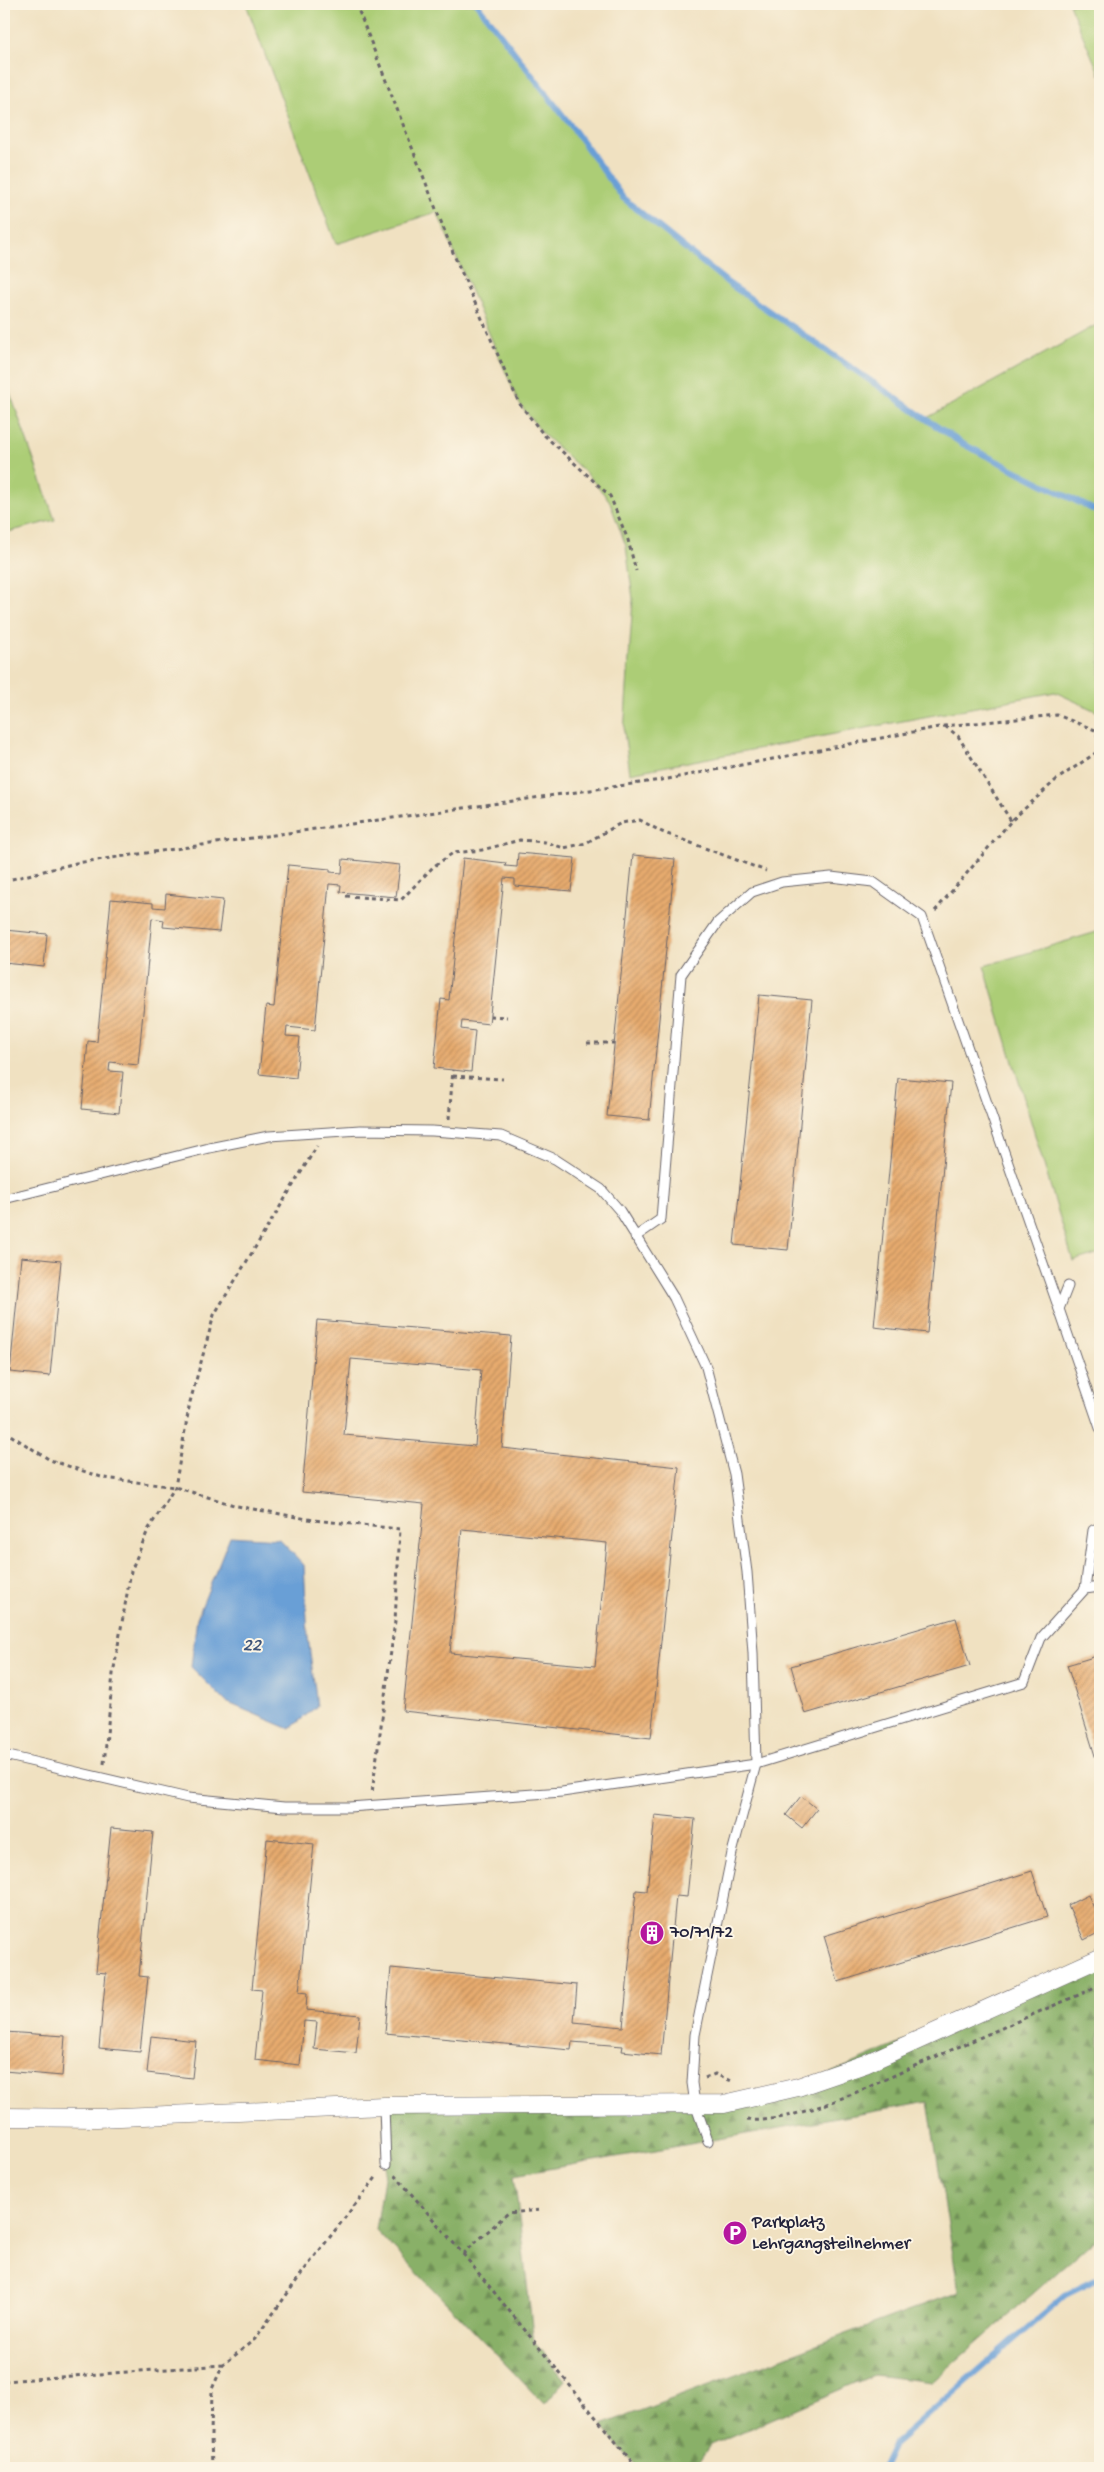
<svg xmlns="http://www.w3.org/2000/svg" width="1104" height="2472" viewBox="0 0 1104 2472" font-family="'Gochi Hand',sans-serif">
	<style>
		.grass { fill: #accd76; stroke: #677858 }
		.forest { fill: url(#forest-firs); stroke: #566951 }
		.water { fill: #699fd6; stroke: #466088 }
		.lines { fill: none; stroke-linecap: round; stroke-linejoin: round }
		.stream { stroke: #699fd6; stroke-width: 6 }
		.building { fill: url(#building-hatch); fill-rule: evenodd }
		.service-casing { stroke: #6a656a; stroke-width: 11 }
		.minor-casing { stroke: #6a656a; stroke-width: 19 }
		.path { stroke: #6a656a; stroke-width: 3; stroke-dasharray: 4 4; stroke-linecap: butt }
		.service { stroke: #fff; stroke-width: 9 }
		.minor { stroke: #fff; stroke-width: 18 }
		.labels { text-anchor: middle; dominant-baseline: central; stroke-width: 4; stroke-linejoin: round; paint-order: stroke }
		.poi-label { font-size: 18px; fill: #22223b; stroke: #fcf5e5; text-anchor: start }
		.water-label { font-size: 19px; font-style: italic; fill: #3e5479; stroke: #fcf5e5 }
	</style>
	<defs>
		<pattern id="forest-firs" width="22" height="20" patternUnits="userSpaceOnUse" patternTransform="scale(1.25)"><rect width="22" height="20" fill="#89b067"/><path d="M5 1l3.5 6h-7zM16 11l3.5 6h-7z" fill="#708f56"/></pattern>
		<pattern id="building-hatch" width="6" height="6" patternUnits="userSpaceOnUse" patternTransform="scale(1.25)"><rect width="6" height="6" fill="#e7ab6e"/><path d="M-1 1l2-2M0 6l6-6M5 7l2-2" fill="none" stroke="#bb8b5c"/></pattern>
	</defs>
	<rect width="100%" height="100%" fill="#fcf5e5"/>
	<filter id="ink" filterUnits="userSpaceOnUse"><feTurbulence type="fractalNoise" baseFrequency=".02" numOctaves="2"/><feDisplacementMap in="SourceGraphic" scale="10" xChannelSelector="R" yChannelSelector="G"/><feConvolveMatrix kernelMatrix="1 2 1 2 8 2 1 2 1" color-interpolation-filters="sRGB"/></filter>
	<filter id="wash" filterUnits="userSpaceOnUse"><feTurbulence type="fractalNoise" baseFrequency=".0096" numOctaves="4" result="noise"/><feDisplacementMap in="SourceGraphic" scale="20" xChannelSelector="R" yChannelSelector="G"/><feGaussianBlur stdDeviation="1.12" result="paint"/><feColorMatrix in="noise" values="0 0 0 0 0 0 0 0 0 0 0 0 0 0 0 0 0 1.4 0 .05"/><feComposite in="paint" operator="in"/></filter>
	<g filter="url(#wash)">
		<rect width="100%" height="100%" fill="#f0e1c1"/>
		<!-- grass -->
		<g class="grass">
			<polygon points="246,4 477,4 572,127 623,198 728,283 925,419 1100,323 1100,713 1055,692 630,773 624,732 633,599 626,546 609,500 587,474 543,434 519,403 437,212 336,244"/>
			<polygon points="1069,4 1100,4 1100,75"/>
			<polygon points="4,376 55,520 4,533"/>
			<polygon points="1100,931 1100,1253 1073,1261 984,966"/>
		</g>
		<!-- forest -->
		<polygon class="forest" points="1100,1958 1100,2235 932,2382 874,2375 711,2445 695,2468 637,2468 602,2425 959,2292 928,2102 514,2175 534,2342 565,2380 544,2404 376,2230 386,2165 384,2106 695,2104 798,2087"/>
		<!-- water -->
		<polygon class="water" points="230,1536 279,1539 304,1565 308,1637 317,1706 290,1729 226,1702 191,1667 197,1618"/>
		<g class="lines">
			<!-- stream -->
			<g class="stream">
				<polyline points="477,4 572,127 623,198 728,283 961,443 1100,513"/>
				<polyline points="882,2468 893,2445 1065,2295 1100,2278"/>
			</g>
		</g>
		<g id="blocks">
			<!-- building -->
			<g class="building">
				<polygon points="518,853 575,858 571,891 515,886 515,879 504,878 489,1024 462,1021 461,1029 475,1031 471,1072 434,1068 441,999 449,1000 463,858 506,863 505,866 517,867"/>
				<polygon points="633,855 675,859 649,1120 607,1116"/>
				<polygon points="343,859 400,865 396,897 340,892 341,885 329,884 315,1030 287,1027 286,1036 300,1037 296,1078 259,1074 266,1006 274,1007 288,865 330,869 330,872 342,873"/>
				<polygon points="166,894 223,900 219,932 163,927 164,920 152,918 138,1065 110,1062 109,1071 123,1072 119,1113 82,1109 88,1041 97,1042 111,899 153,903 153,907 165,908"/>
				<polygon points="4,930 47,934 44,967 4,963"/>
				<polygon points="759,995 812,1000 788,1250 734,1245"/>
				<polygon points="898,1078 951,1083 927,1333 874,1327"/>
				<polygon points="21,1257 61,1261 50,1376 10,1372"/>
				<path d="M317,1320L511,1336L502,1448L679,1467L651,1738L403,1711L424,1504L302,1492ZM351,1359L481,1370L475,1446L344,1435ZM462,1529L607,1543L595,1666L450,1653Z"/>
				<polygon points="956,1618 970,1666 805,1714 791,1666"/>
				<polygon points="1100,1655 1100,1772 1067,1665"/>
				<polygon points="801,1796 817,1809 802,1828 786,1815"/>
				<polygon points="655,1815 695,1819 687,1897 676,1896 661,2055 622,2051 623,2046 572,2042 571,2050 385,2033 391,1968 577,1985 574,2022 623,2027 636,1890 647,1891"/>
				<polygon points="111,1828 153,1832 139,1976 148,1977 140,2052 99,2048 106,1973 96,1972"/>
				<polygon points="267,1839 314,1844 299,1992 307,1993 306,2010 360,2015 356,2053 314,2049 317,2022 304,2021 300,2065 255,2060 262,1990 252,1989"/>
				<polygon points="1032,1871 1047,1917 838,1982 824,1936"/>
				<polygon points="1088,1895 1100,1921 1100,1932 1084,1940 1068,1905"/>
				<polygon points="5,2032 65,2036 62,2076 4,2071"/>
				<polygon points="151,2036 196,2041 192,2078 147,2073"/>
			</g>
		</g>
	</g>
	<g filter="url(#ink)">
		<use href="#blocks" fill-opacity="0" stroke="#6a656a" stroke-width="1"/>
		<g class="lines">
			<defs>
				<g id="service">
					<polyline points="4,1199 209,1148 269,1136 360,1130 432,1131 501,1136 555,1159 601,1189 620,1211 674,1298 706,1367 734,1474 747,1572 753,1653 756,1764 732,1853 695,2035 692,2083 695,2104 708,2141"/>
					<polyline points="635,1237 661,1219 681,975 718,922 752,892 782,882 831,877 873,882 922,917 1059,1309"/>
					<polyline points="1068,1286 1059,1309 1100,1428"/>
					<polyline points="1085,1589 1093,1530 1100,1527"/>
					<polyline points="4,1755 188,1798 284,1807 349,1807 562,1792 756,1764 1024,1682 1041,1638 1085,1589 1100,1587"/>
					<polyline points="384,2106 386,2165"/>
				</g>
				<polyline id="minor" points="4,2117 97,2118 384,2106 724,2104 798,2087 865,2064 1100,1958"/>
			</defs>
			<!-- service casing -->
			<use href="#service" class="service-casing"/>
			<!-- minor casing -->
			<use href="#minor" class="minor-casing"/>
			<!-- path -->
			<g class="path">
				<polyline points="356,4 454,255 519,403 543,434 610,496 628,540 636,571"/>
				<polyline points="945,726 958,736 1011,821"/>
				<polyline points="4,881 76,863 668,779 944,726 1057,715 1095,730 1100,742"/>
				<polyline points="346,896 401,900 434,866 453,853 482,850 520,840 545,842 564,848 586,843 621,823 640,820 662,832 766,871"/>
				<polyline points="935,911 1011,821 1056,780 1100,750"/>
				<polyline points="490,1016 507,1017"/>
				<polyline points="587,1043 614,1043"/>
				<polyline points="453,1076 503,1079"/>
				<polyline points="449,1119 453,1070"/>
				<polyline points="4,1431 50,1460 104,1478 175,1487 237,1506 313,1520 400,1529 395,1621 372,1793"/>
				<polyline points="104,1764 113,1674 131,1571 148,1530 175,1487 190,1402 214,1315 317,1146"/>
				<polyline points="705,2078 715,2074 734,2082"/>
				<path d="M747,2120C795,2124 875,2084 919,2064C979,2038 1040,2011 1100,1986"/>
				<polyline points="395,2175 463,2254 637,2468"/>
				<polyline points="463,2254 508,2213 541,2210"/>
				<polyline points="4,2381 223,2365"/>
				<polyline points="212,2468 211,2436 212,2389 223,2365 255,2339 302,2273 378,2175"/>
			</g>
			<!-- service -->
			<use href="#service" class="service"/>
			<!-- minor -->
			<use href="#minor" class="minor"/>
		</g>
	</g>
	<!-- icons -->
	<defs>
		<symbol id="building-disc" viewBox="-11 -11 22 22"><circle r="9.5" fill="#b5179e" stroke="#fcf5e5"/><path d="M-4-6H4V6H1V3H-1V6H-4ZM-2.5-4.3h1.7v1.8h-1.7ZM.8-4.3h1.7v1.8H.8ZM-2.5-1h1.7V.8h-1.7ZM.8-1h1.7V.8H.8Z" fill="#fff"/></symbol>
		<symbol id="parking-disc" viewBox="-11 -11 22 22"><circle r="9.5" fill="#b5179e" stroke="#fcf5e5"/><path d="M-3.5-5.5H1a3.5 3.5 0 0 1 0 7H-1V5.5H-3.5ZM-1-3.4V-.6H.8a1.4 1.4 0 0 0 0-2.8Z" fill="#fff"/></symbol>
	</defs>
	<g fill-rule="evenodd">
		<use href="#building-disc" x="638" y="1919" width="28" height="28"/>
		<use href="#parking-disc" x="721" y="2219" width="28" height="28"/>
	</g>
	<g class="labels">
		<!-- poi labels -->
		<g class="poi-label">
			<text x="670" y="1933">70/71/72</text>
			<text x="752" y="2223">Parkplatz<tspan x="752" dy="21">Lehrgangsteilnehmer</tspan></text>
		</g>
		<!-- water labels -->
		<g class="water-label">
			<text x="252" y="1646">22</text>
		</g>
	</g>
	<!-- margin -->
	<rect width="1104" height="2472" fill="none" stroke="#fcf5e5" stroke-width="20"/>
</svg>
